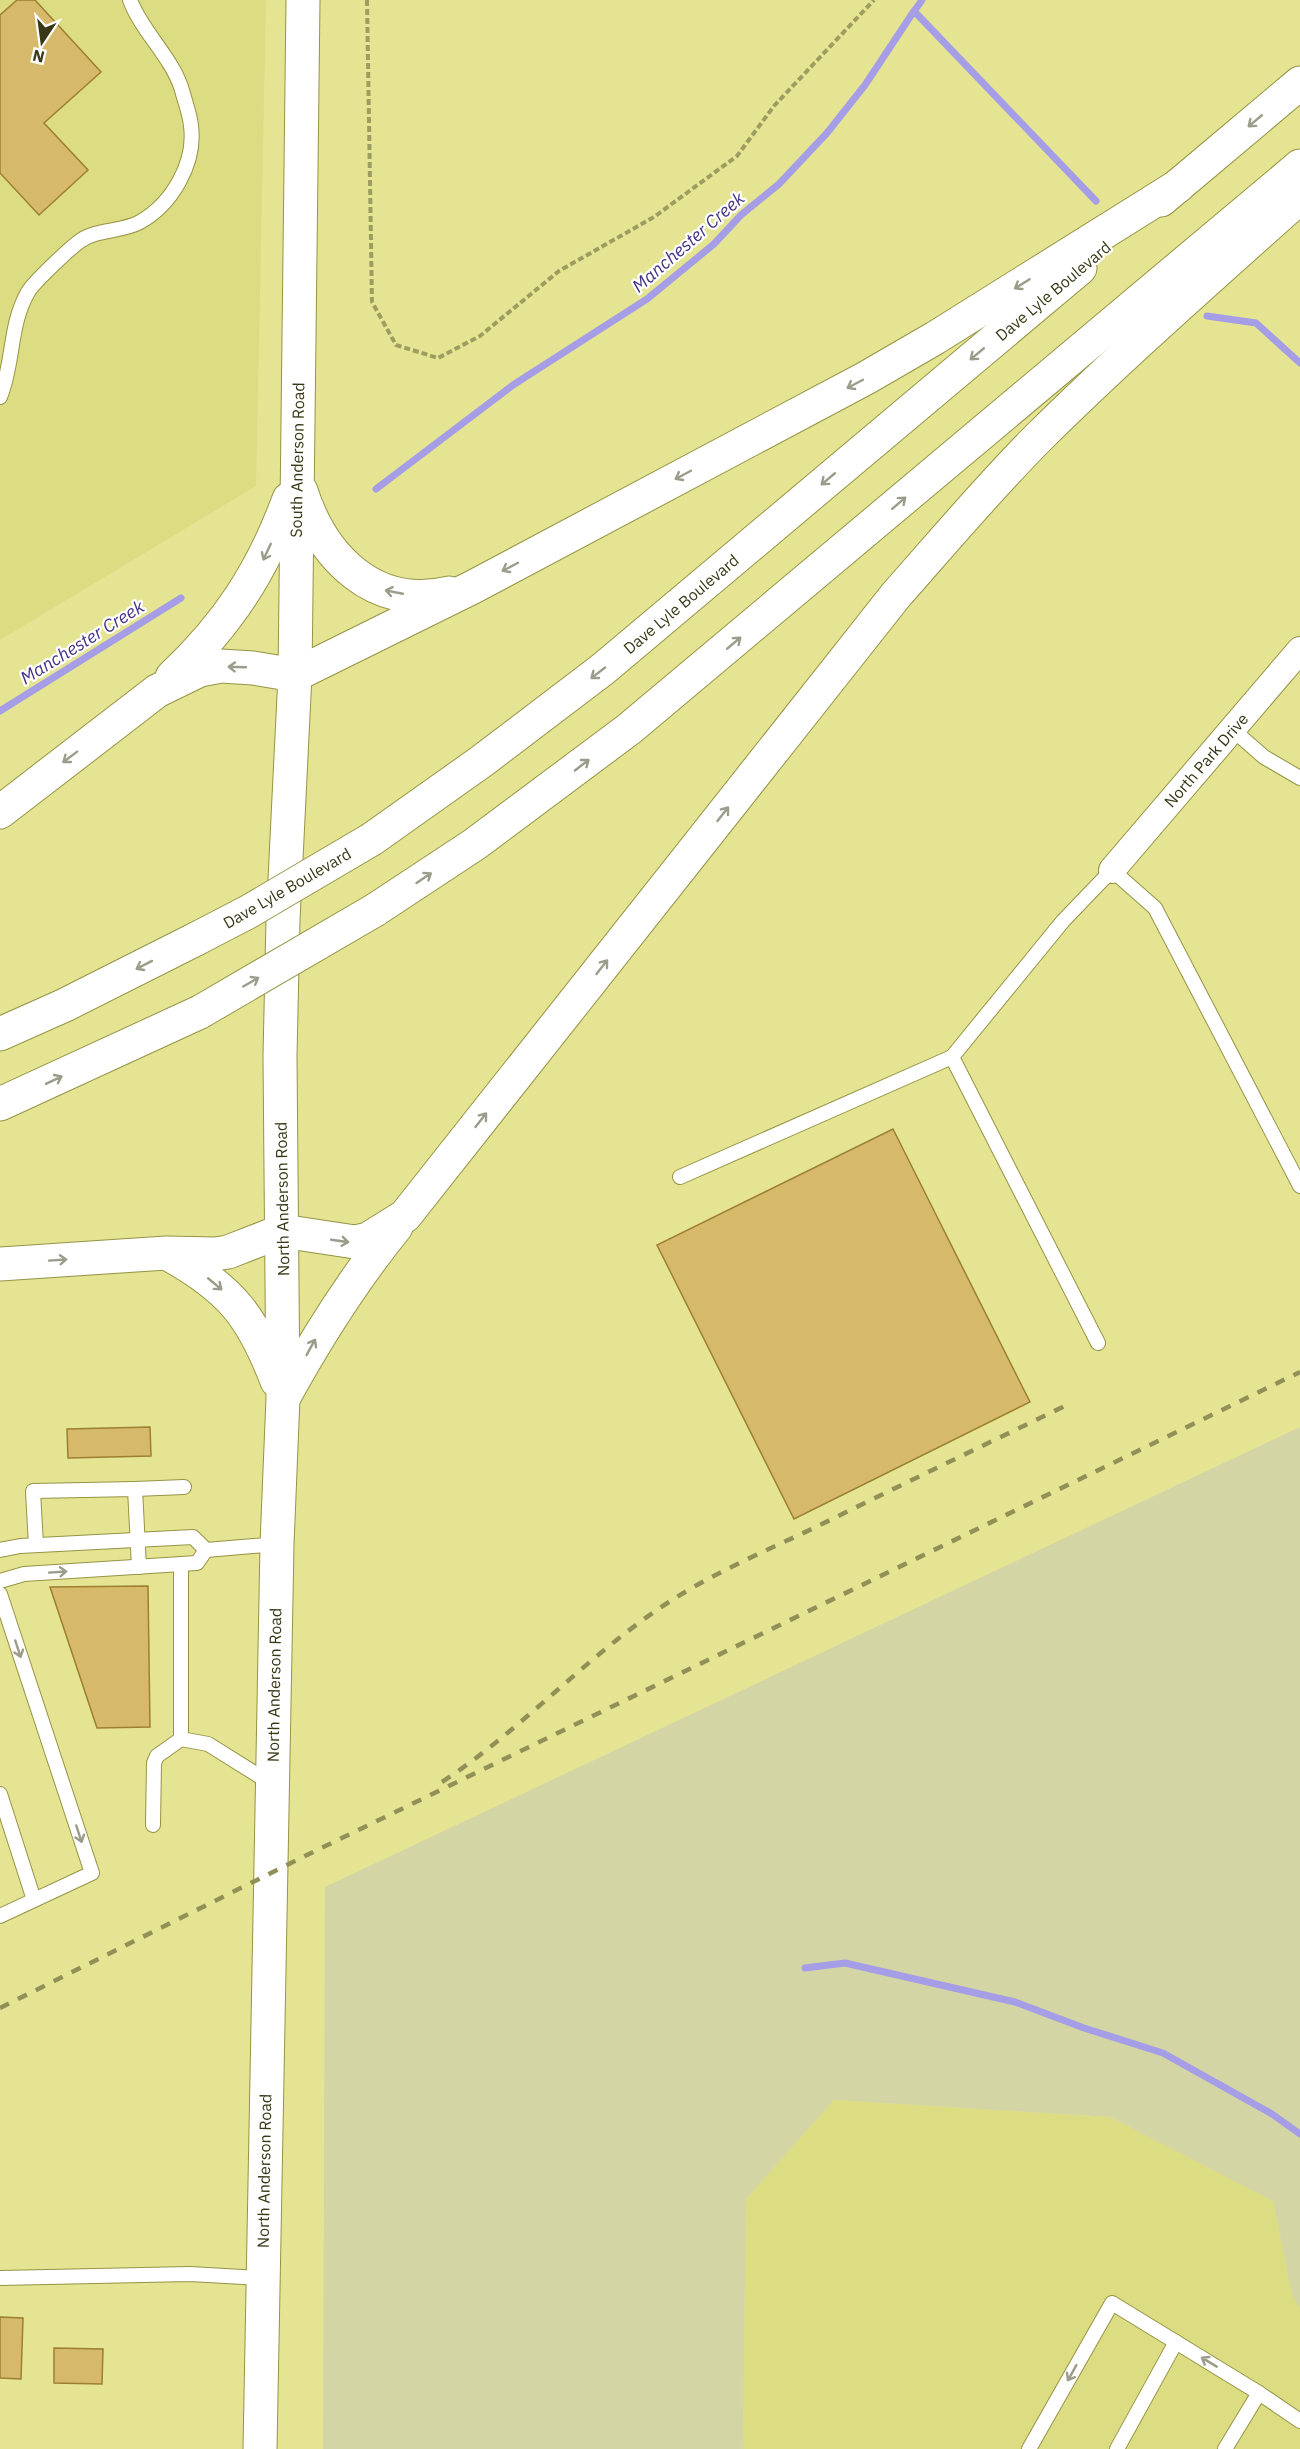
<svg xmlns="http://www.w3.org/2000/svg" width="1300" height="2449" viewBox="0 0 1300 2449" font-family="'IBM Plex Sans',sans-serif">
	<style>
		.built { fill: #dcdc82 }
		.green { fill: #d4d5a5 }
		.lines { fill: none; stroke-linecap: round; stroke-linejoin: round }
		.stream { stroke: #a59de6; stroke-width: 7 }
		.building { fill: #d7b96c; stroke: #9c7f31; stroke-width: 1.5 }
		.lane-casing { stroke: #959445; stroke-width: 16 }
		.street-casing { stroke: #959445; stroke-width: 28 }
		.primary-casing { stroke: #959445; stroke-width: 35 }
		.path { stroke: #9d9d60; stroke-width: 4; stroke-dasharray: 6 3; stroke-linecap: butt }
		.lane { stroke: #fff; stroke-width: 14 }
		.street { stroke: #fff; stroke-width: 26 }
		.primary { stroke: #fff; stroke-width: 33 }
		.rail { stroke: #919157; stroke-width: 4.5; stroke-dasharray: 10 10; stroke-linecap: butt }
		.primary-bridge-casing { stroke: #959445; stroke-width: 35; stroke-linecap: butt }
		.primary-bridge { stroke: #fff; stroke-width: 33 }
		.oneway { stroke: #9c9c8b }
		.labels { text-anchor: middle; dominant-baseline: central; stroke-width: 4.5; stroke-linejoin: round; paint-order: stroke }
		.street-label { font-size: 16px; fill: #383817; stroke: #fff }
		.water-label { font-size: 18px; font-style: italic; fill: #443287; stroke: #fff }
	</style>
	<rect width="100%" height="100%" fill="#e4e493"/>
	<!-- built -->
	<g class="built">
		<polygon points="0,0 266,0 256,486 0,640"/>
		<polygon points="834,2100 1110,2117 1273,2201 1292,2294 1300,2308 1300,2449 743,2449 746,2199"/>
	</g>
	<!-- green -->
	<polygon class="green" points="1300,1427 1300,2308 1292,2295 1273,2201 1110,2117 834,2100 746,2199 743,2449 323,2449 325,1887"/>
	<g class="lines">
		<!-- stream -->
		<g class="stream">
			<polyline points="915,10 922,0"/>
			<polyline points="1207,316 1256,323 1300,363"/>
			<polyline points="376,489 513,385 647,299 714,244 741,215 779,184 827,133 865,85 914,11 1096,201"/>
			<polyline points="0,711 181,598"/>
			<polyline points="805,1968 845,1963 1015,2002 1084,2028 1163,2053 1272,2114 1300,2134"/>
		</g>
	</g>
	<!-- building -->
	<g class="building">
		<polygon points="17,0 35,0 101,72 44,123 88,170 39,215 0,173 0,15"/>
		<polygon points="893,1129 1030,1402 794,1519 657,1245"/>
		<polygon points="150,1427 151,1456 68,1458 67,1429"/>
		<polygon points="148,1586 150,1727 97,1728 50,1587"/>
		<polygon points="0,2317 23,2318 21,2379 0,2378"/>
		<polygon points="54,2348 103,2349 102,2384 54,2383"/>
	</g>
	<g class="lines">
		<defs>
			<g id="lane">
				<path d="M0,397C14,363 9,325 28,292C34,282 69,249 80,241C96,229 122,232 140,222C172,204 196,163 191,126C190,114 185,102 182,90C172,57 142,32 130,0"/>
				<polyline points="1232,729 1264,757 1300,778"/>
				<polyline points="680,1177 952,1057"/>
				<polyline points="1098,1343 952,1057 1063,921 1112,870 1155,908 1300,1186"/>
				<polyline points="135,1489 184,1487"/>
				<polyline points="36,1545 33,1491 135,1489 139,1567"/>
				<polyline points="0,1550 20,1546 193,1537 206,1550"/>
				<polyline points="206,1550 277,1544"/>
				<polyline points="181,1564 181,1739 208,1744 272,1784"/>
				<polyline points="0,1581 24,1574 197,1563 206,1550"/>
				<polyline points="0,1594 92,1873 0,1916"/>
				<polyline points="0,1794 34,1900"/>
				<polyline points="153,1825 154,1763 157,1756 181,1739"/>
				<polyline points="0,2278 190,2274 262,2278"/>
				<polyline points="1029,2449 1112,2303 1259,2393"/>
				<polyline points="1117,2449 1176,2342"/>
				<polyline points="1225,2449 1259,2393 1300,2421"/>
			</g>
			<polyline id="street" points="1112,870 1300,650"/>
			<g id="primary">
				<polyline points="1161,200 1300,83"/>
				<path d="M301,491C322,557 374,611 449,593"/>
				<path d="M172,677C228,624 262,572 289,499"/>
				<polyline points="0,812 157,691 200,670 221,666 253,668 295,675 473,587 866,378 935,338 1178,186"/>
				<polyline points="372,839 482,761 603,669 1080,268"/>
				<polyline points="375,910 475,844 629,729 1300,166"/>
				<polyline points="0,1034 65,1005 196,939"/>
				<polyline points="0,1104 200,1012"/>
				<path d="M170,1255C231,1289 252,1316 277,1381"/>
				<path d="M0,1264L166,1253L215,1254L228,1252L282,1231L355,1242L368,1239L405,1216L896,595C943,542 989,487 1039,437C1123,354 1212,276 1300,197"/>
				<path d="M284,1397C317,1337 352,1281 396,1227"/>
				<polyline points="260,2449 277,1544 283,1398 280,1056 283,920 295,675 303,0"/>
			</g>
		</defs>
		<!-- lane casing -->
		<use href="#lane" class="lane-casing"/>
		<!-- street casing -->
		<use href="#street" class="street-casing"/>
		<!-- primary casing -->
		<use href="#primary" class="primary-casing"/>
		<!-- path -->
		<polyline class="path" points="367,0 372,302 396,345 438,358 480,336 559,271 654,217 737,156 774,106 874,0"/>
		<!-- lane -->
		<use href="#lane" class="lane"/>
		<!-- street -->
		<use href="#street" class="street"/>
		<!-- primary -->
		<use href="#primary" class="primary"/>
		<!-- rail -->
		<g class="rail">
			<path d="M442,1782C523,1729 587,1655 669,1602C715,1572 768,1550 818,1526C901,1485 984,1445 1067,1405"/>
			<polyline points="0,2008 307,1855 1300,1372"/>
		</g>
		<defs>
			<g id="primary-bridge">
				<polyline points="196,939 248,912 372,839"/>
				<polyline points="200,1012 375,910"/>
			</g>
		</defs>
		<!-- primary-bridge casing -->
		<use href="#primary-bridge" class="primary-bridge-casing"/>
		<!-- primary-bridge -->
		<use href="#primary-bridge" class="primary-bridge"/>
	</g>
	<!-- one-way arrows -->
	<defs><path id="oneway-shaft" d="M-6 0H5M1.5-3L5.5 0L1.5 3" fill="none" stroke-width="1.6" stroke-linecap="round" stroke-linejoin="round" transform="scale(1.5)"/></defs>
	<g class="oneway">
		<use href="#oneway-shaft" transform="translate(1255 121) rotate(140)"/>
		<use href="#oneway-shaft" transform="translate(1022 284) rotate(148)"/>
		<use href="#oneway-shaft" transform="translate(977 354) rotate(140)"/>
		<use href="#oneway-shaft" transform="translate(855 384) rotate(152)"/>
		<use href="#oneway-shaft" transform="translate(683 475) rotate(152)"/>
		<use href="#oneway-shaft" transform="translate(828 479) rotate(140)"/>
		<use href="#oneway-shaft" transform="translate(899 503) rotate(-41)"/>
		<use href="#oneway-shaft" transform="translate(267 552) rotate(115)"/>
		<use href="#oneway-shaft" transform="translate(510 567) rotate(152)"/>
		<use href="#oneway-shaft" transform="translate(394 592) rotate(-169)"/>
		<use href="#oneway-shaft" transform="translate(734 643) rotate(-40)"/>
		<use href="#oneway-shaft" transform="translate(237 667) rotate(-178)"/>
		<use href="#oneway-shaft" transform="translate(598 673) rotate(142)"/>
		<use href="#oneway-shaft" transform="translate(70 757) rotate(143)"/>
		<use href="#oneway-shaft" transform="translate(582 765) rotate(-38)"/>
		<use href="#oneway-shaft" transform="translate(723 814) rotate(-52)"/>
		<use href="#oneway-shaft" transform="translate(424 878) rotate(-34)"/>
		<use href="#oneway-shaft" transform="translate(144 965) rotate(153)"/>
		<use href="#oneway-shaft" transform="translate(602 967) rotate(-52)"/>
		<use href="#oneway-shaft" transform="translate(251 982) rotate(-30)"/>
		<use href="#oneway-shaft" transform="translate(54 1080) rotate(-25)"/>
		<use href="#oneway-shaft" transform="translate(481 1120) rotate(-52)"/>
		<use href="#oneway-shaft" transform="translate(340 1241) rotate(8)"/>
		<use href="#oneway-shaft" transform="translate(58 1260) rotate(-4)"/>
		<use href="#oneway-shaft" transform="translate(215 1284) rotate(40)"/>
		<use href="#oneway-shaft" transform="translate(311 1347) rotate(-61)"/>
		<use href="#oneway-shaft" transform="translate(58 1572) rotate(-4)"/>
		<use href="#oneway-shaft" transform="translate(18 1649) rotate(72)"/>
		<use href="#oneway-shaft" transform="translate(79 1834) rotate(72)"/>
		<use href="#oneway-shaft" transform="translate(1209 2362) rotate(-149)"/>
		<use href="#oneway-shaft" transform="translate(1072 2373) rotate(119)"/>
	</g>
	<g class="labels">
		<!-- street labels -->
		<g class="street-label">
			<text transform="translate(1053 291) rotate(-40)">Dave Lyle Boulevard</text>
			<text transform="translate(297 460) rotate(-89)">South Anderson Road</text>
			<text transform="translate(681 604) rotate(-40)">Dave Lyle Boulevard</text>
			<text transform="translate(1206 760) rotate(-49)">North Park Drive</text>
			<text transform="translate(287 888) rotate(-30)">Dave Lyle Boulevard</text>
			<text transform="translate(282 1199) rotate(-91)">North Anderson Road</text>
			<text transform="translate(274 1685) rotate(-89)">North Anderson Road</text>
			<text transform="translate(264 2171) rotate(-89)">North Anderson Road</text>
		</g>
		<!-- water labels -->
		<g class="water-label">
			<text transform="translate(688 242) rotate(-41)">Manchester Creek</text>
			<text transform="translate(82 642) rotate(-32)">Manchester Creek</text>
		</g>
	</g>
	<!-- north arrow -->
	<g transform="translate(42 42) rotate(193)" stroke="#ffffff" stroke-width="4.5" paint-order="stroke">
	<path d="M0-4.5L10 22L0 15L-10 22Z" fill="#383817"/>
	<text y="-9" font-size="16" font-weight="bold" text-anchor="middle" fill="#383817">N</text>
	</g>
</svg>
